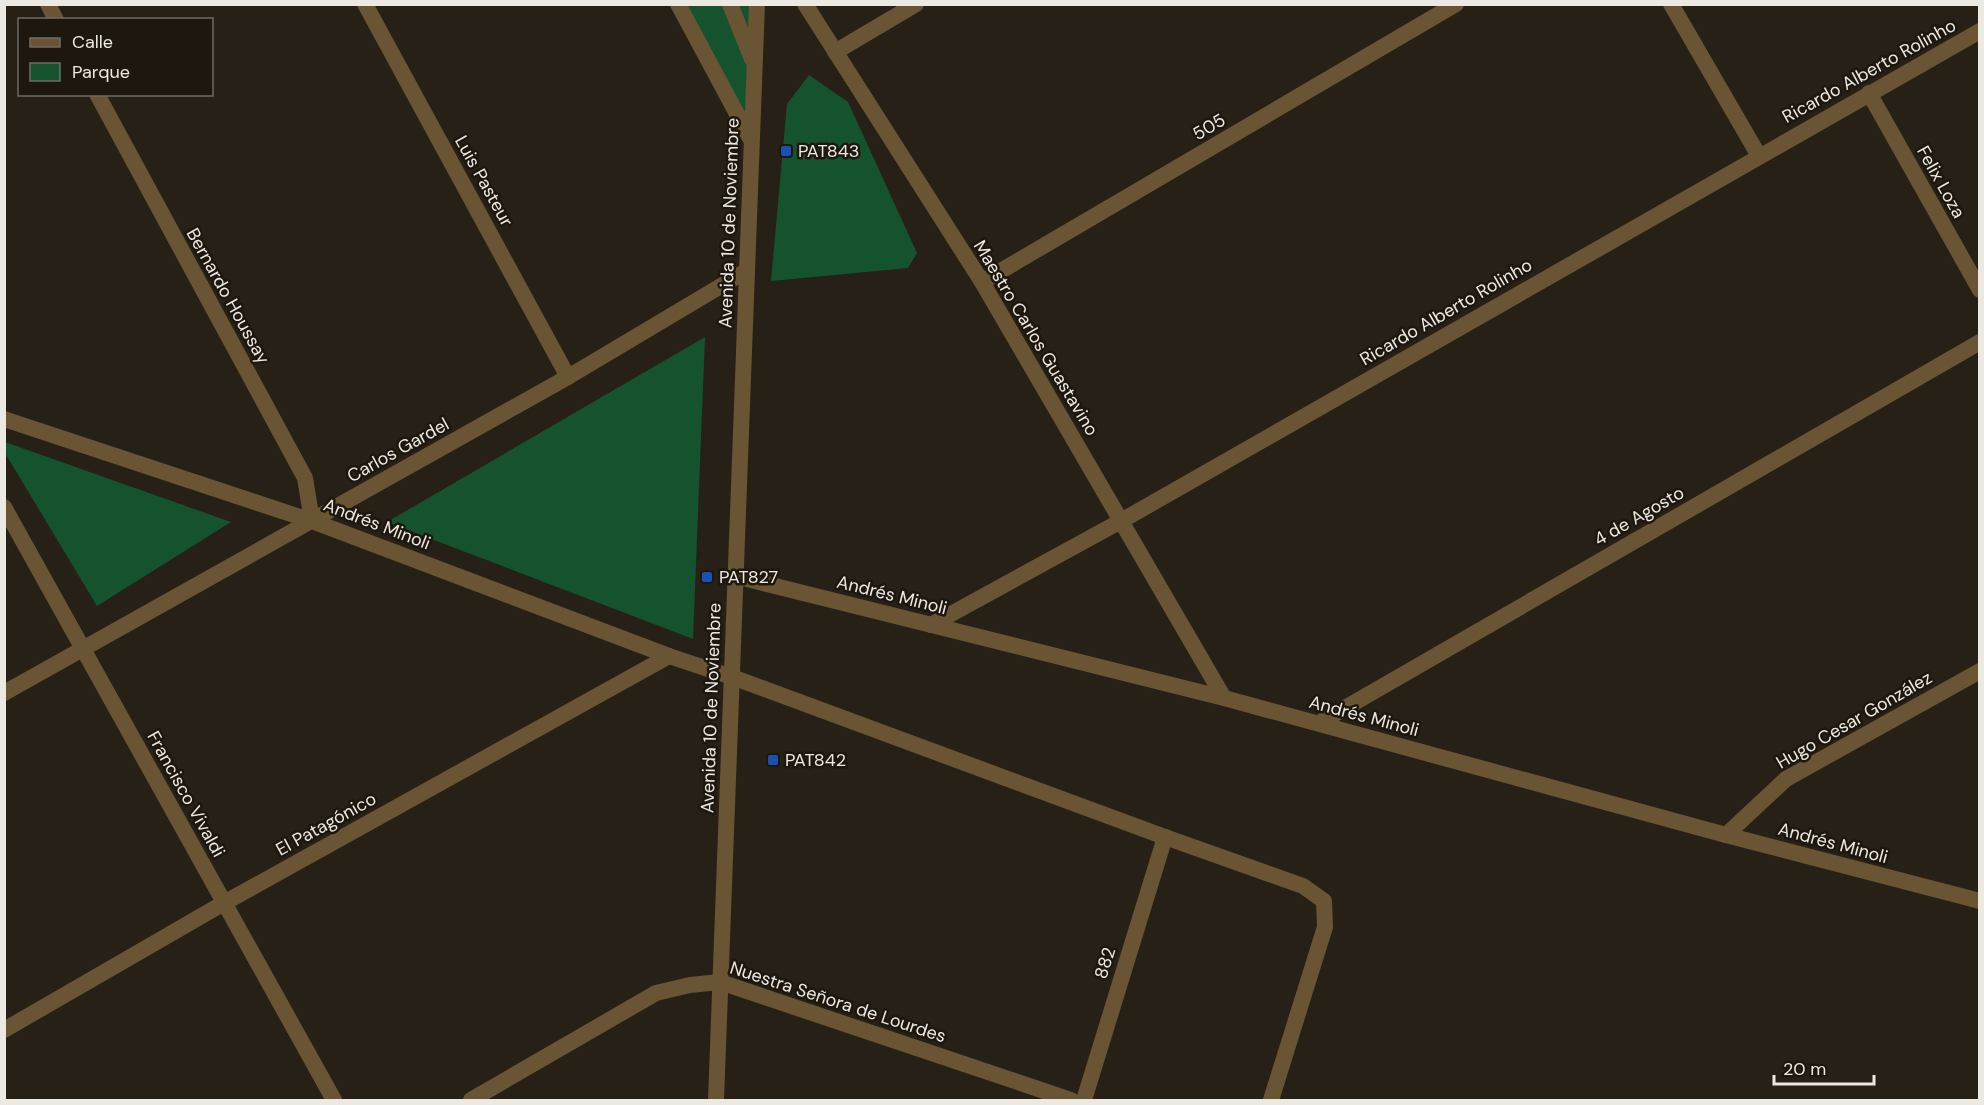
<svg xmlns="http://www.w3.org/2000/svg" width="1984" height="1105" viewBox="0 0 1984 1105" font-family="'DM Sans',sans-serif">
	<style>
		.green { fill: #14532d }
		.lines { fill: none; stroke-linecap: round; stroke-linejoin: round }
		.minor { stroke: #695433; stroke-width: 16 }
		.tertiary { stroke: #695433; stroke-width: 16 }
		.transit-dot { fill: #1a4fb4; stroke: #1d170e; stroke-width: 2 }
		.labels { text-anchor: middle; dominant-baseline: central; stroke-width: 5; stroke-linejoin: round; paint-order: stroke }
		.street-label { font-size: 18px; fill: #ece8e2; stroke: #1d170e }
		.poi-label { font-size: 18px; fill: #ece8e2; stroke: #1d170e; text-anchor: start }
	</style>
	<rect width="100%" height="100%" fill="#262017"/>
	<!-- green -->
	<g class="green">
		<polygon points="678,5 757,5 751,140"/>
		<polygon points="809,75 848,102 917,253 908,268 771,281 787,104"/>
		<polygon points="705,337 693,639 387,522"/>
		<polygon points="5,442 231,522 97,606 5,453"/>
	</g>
	<g class="lines">
		<!-- minor -->
		<g class="minor">
			<polyline points="48,4 56,20"/>
			<polyline points="365,4 568,377"/>
			<polyline points="678,4 751,140"/>
			<polyline points="805,4 982,282 1224,698"/>
			<polyline points="1671,4 1759,156"/>
			<polyline points="835,52 916,4"/>
			<polyline points="1869,93 1980,290"/>
			<polyline points="97,94 305,478 312,521"/>
			<polyline points="982,282 1456,4"/>
			<polyline points="4,507 334,1100"/>
			<polyline points="931,625 1121,521 1980,31"/>
			<polyline points="732,677 1165,837 1303,886 1324,901 1325,927 1271,1100"/>
			<polyline points="4,693 568,377 746,271"/>
			<polyline points="1319,723 1980,342"/>
			<polyline points="1726,835 1786,779 1980,671"/>
			<polyline points="4,1030 224,903 669,656"/>
			<polyline points="471,1100 656,993 690,985 720,982 1071,1100"/>
			<polyline points="1084,1100 1165,837"/>
		</g>
		<!-- tertiary -->
		<g class="tertiary">
			<polyline points="730,4 752,59"/>
			<polyline points="4,419 312,521 669,656 732,677"/>
			<polyline points="735,576 1224,698 1726,835 1980,901"/>
			<polyline points="716,1100 757,4"/>
		</g>
	</g>
	<!-- markers -->
	<g class="transit-dot">
		<rect x="780" y="145" width="12" height="12" rx="3"/>
		<rect x="701" y="571" width="12" height="12" rx="3"/>
		<rect x="767" y="754" width="12" height="12" rx="3"/>
	</g>
	<g class="labels">
		<!-- street labels -->
		<g class="street-label">
			<text transform="translate(1869 71) rotate(-29)">Ricardo Alberto Rolinho</text>
			<text transform="translate(1209 127) rotate(-30)">505</text>
			<text transform="translate(484 181) rotate(61)">Luis Pasteur</text>
			<text transform="translate(1941 182) rotate(61)">Felix Loza</text>
			<text transform="translate(729 223) rotate(-88)">Avenida 10 de Noviembre</text>
			<text transform="translate(228 296) rotate(61)">Bernardo Houssay</text>
			<text transform="translate(1446 312) rotate(-30)">Ricardo Alberto Rolinho</text>
			<text transform="translate(1036 338) rotate(59)">Maestro Carlos Guastavino</text>
			<text transform="translate(398 450) rotate(-29)">Carlos Gardel</text>
			<text transform="translate(1639 516) rotate(-30)">4 de Agosto</text>
			<text transform="translate(377 524) rotate(21)">Andrés Minoli</text>
			<text transform="translate(892 595) rotate(14)">Andrés Minoli</text>
			<text transform="translate(711 708) rotate(-88)">Avenida 10 de Noviembre</text>
			<text transform="translate(1364 716) rotate(15)">Andrés Minoli</text>
			<text transform="translate(1854 720) rotate(-30)">Hugo Cesar González</text>
			<text transform="translate(186 794) rotate(61)">Francisco Vivaldi</text>
			<text transform="translate(326 824) rotate(-29)">El Patagónico</text>
			<text transform="translate(1833 843) rotate(15)">Andrés Minoli</text>
			<text transform="translate(1105 963) rotate(-73)">882</text>
			<text transform="translate(838 1002) rotate(18)">Nuestra Señora de Lourdes</text>
		</g>
		<!-- poi labels -->
		<g class="poi-label">
			<text x="798" y="151">PAT843</text>
			<text x="719" y="577">PAT827</text>
			<text x="785" y="760">PAT842</text>
		</g>
	</g>
	<!-- border -->
	<rect width="1984" height="1105" fill="none" stroke="#ece8e2" stroke-width="12"/>
	<!-- legend -->
	<rect x="18" y="18" width="195" height="78" fill="#1d170e" stroke="#706b63" stroke-width="1.5"/>
	<rect x="30" y="38" width="30" height="9" fill="#695433" stroke="#706b63" stroke-width="1.5"/>
	<text x="72" y="48" font-size="18" fill="#ece8e2">Calle</text>
	<rect x="30" y="63" width="30" height="18" fill="#14532d" stroke="#706b63" stroke-width="1.5"/>
	<text x="72" y="78" font-size="18" fill="#ece8e2">Parque</text>
	<!-- scale -->
	<path d="M1774 1075v9h100v-9" fill="none" stroke="#ece8e2" stroke-width="3"/>
	<text x="1783" y="1075" font-size="18" fill="#ece8e2" stroke="#1d170e" stroke-width="4.5" paint-order="stroke">20 m</text>
</svg>
